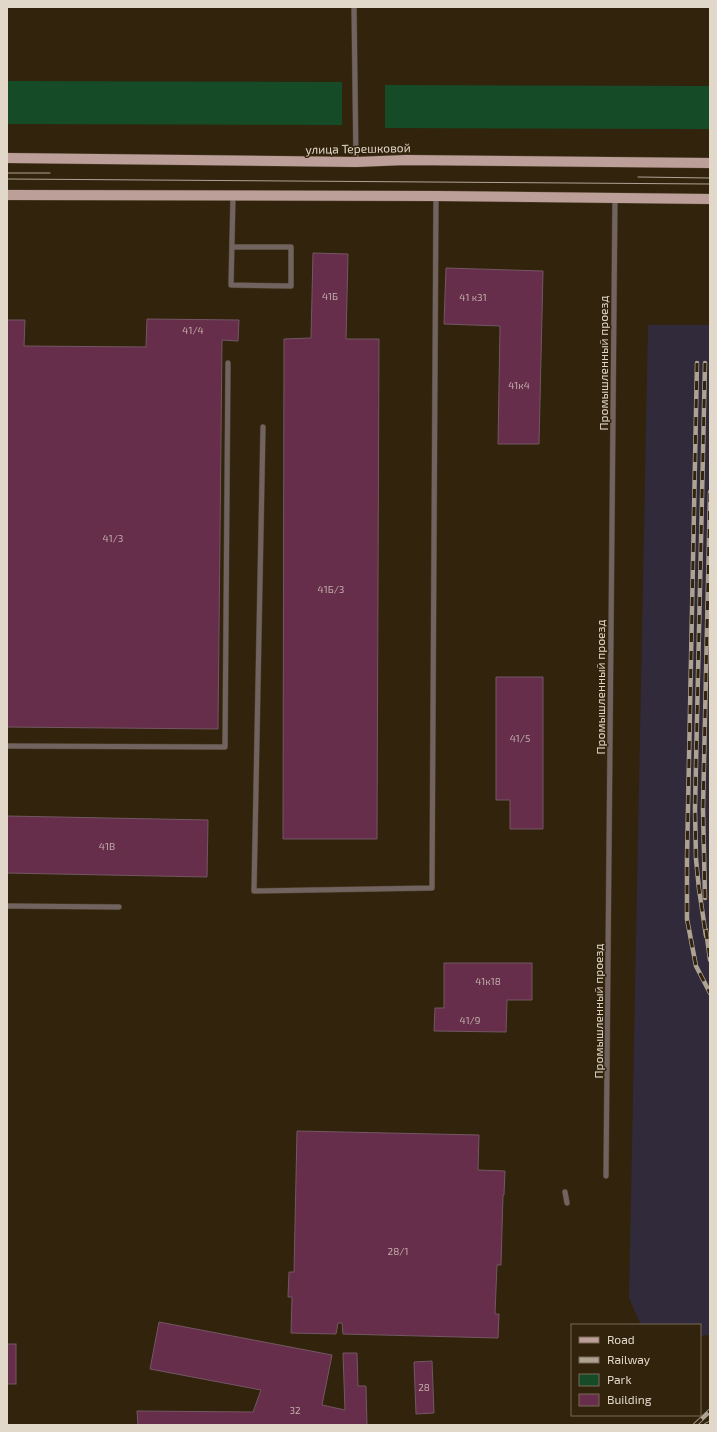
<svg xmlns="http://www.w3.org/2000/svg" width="717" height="1432" viewBox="0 0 717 1432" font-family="'Exo 2',sans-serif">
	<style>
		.industrial { fill: #312a3a }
		.green { fill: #154c27 }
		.building { fill: #662e4a; stroke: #735763 }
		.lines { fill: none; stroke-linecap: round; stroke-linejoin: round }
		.service-casing { stroke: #4e402b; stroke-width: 6 }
		.primary-casing { stroke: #4e402b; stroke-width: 11 }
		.service { stroke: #71635f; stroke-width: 5 }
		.primary { stroke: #bc9f98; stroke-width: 10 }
		.tram { stroke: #aea393; stroke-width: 1 }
		.rail-casing { stroke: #aea393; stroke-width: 4.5 }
		.rail { stroke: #32230d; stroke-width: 3; stroke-dasharray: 9; stroke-linecap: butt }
		.labels { text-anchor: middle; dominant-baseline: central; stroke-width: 3; stroke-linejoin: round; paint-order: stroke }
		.number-label { font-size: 10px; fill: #c2aeaa }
		.street-label { font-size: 12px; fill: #e1d8ca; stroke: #32230d }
	</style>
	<rect width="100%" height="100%" fill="#32230d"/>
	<!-- industrial -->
	<polygon class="industrial" points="648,325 710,325 710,1335 700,1336 700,1325 641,1325 629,1298"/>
	<!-- green -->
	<g class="green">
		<polygon points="7,81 342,82 342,125 7,124"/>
		<polygon points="385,85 710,86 710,129 385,128"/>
	</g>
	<!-- building -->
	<g class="building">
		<polygon points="313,253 348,254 346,339 379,339 377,839 283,839 284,339 311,338"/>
		<polygon points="446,268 543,271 539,444 498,444 500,326 444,324"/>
		<polygon points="147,319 239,320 238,341 222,340 218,729 7,727 7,320 25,320 24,346 146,347"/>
		<polygon points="496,677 543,677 543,829 510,829 510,800 496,800"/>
		<polygon points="7,816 208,820 207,877 7,873"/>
		<polygon points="444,963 532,963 532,1000 507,1000 506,1032 434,1031 435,1008 444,1008"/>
		<polygon points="297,1131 479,1135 478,1170 505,1171 504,1195 503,1195 501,1265 497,1265 495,1314 499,1314 498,1338 343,1334 342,1323 338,1323 336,1334 291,1333 292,1297 288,1297 289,1272 294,1272"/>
		<polygon points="159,1322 332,1355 322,1405 345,1410 343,1353 357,1353 358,1386 366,1386 367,1425 138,1425 137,1411 253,1412 261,1390 150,1369"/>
		<rect x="7" y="1344" width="9" height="40"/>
		<polygon points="432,1361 434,1413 416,1414 414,1362"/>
	</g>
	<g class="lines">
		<defs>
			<g id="service">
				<polyline points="354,7 356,162"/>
				<polyline points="233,247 291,247 291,286 231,285 233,196"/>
				<polyline points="263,427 254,891 432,888 436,196"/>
				<polyline points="7,746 225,747 228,363"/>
				<polyline points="7,906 119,907"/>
				<polyline points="606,1176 615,198"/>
				<polyline points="565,1192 567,1203"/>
			</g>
			<g id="primary">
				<polyline points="7,158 356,162 406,160 710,163"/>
				<polyline points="7,195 436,196 710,199"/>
			</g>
		</defs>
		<!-- service casing -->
		<use href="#service" class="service-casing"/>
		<!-- primary casing -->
		<use href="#primary" class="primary-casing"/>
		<!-- service -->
		<use href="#service" class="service"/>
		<!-- primary -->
		<use href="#primary" class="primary"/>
		<!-- tram -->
		<g class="tram">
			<polyline points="7,173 50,173"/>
			<polyline points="638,177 710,178"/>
			<polyline points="7,179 710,184"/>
		</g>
		<defs>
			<g id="rail">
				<polyline points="697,363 687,858 687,919 696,966 710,993"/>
				<polyline points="705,363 695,809 696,859 699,889 706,936"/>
				<polyline points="705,898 703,809 710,492"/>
				<polyline points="706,930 710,960"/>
				<polyline points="695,1425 710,1411"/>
				<polyline points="706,1425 710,1423"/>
			</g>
		</defs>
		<!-- rail casing -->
		<use href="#rail" class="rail-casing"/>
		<!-- rail -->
		<use href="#rail" class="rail"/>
	</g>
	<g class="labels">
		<!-- number labels -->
		<g class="number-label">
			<text x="330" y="296">41Б</text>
			<text x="473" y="297">41 к31</text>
			<text x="193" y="330">41/4</text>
			<text x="519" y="385">41к4</text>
			<text x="113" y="538">41/3</text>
			<text x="331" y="589">41Б/3</text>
			<text x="520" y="738">41/5</text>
			<text x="107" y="846">41В</text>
			<text x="488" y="981">41к18</text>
			<text x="470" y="1020">41/9</text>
			<text x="398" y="1251">28/1</text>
			<text x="424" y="1387">28</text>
			<text x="295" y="1410">32</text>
		</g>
		<!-- street labels -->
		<g class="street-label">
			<text transform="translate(358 148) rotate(-1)">улица Терешковой</text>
			<text transform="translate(603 363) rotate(-90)">Промышленный проезд</text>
			<text transform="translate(600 687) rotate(-90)">Промышленный проезд</text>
			<text transform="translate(598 1011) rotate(-90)">Промышленный проезд</text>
		</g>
	</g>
	<!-- border -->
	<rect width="717" height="1432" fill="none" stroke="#e1d8ca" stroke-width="16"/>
	<!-- legend -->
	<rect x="571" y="1324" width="130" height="92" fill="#32230d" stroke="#786b59"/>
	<rect x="579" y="1337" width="20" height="6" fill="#bc9f98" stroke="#786b59"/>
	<text x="607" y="1344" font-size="12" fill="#e1d8ca">Road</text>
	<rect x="579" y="1357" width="20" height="6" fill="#aea393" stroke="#786b59"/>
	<text x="607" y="1364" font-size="12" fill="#e1d8ca">Railway</text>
	<rect x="579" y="1374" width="20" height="12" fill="#154c27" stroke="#786b59"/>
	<text x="607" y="1384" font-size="12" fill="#e1d8ca">Park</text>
	<rect x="579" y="1394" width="20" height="12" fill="#662e4a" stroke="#786b59"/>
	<text x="607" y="1404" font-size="12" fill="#e1d8ca">Building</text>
</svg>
